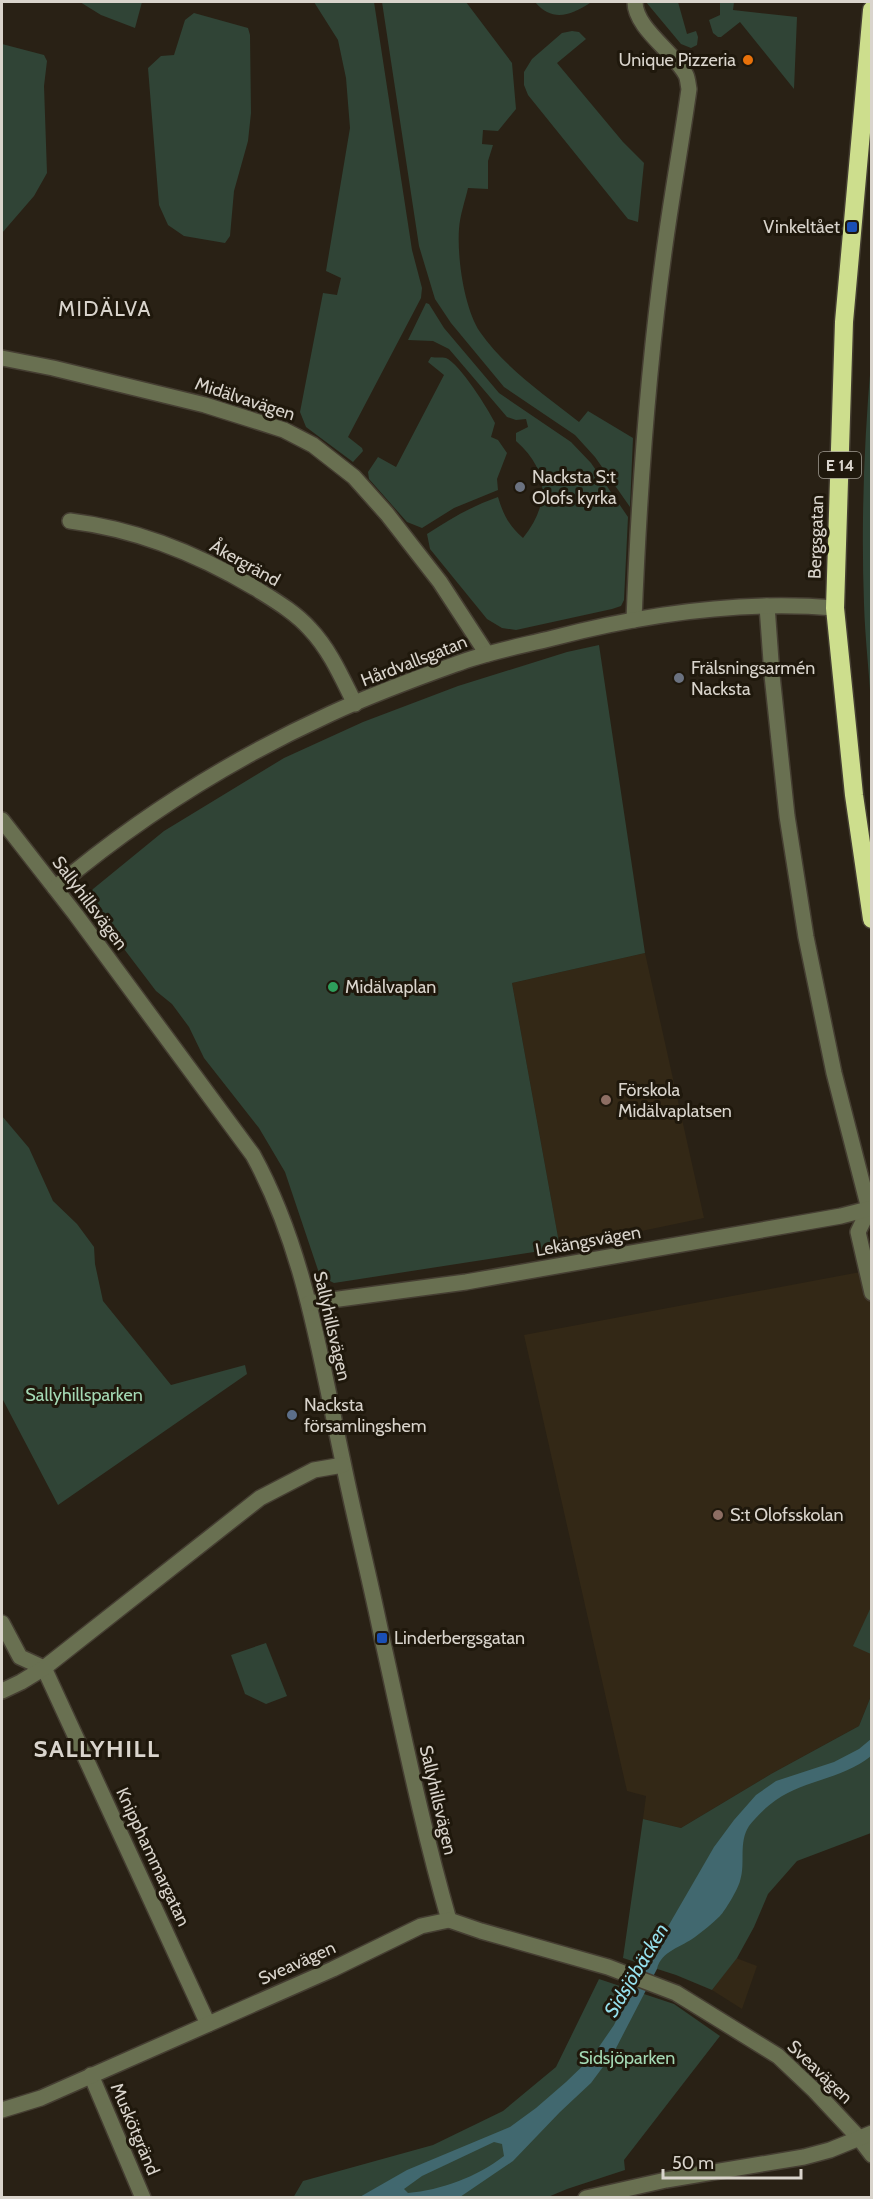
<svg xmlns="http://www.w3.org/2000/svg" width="873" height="2199" viewBox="0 0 873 2199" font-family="Cabin,sans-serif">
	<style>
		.built { fill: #332816 }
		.green { fill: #304436 }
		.water { fill: #41686f; fill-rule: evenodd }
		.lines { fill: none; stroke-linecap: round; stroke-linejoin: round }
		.minor-casing { stroke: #453e32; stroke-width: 18 }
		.highway-casing { stroke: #453e32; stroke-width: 21 }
		.minor { stroke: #697051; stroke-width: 15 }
		.highway { stroke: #cdde8d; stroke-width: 18 }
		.food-dot { fill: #e8710a; stroke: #1f180c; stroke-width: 2 }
		.transit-dot { fill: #1a4fb4; stroke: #1f180c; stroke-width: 2 }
		.worship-dot { fill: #6b7280; stroke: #1f180c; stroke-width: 2 }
		.leisure-dot { fill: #2e9e5b; stroke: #1f180c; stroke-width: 2 }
		.education-dot { fill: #8d6e63; stroke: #1f180c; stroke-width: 2 }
		.service-dot { fill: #5c6f8a; stroke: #1f180c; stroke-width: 2 }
		.labels { text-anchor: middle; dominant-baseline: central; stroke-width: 6; stroke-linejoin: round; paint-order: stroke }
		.shield { fill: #1f180c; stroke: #a19c92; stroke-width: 1.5 }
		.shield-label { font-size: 16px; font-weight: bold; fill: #d9d4cc }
		.poi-label { font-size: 18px; fill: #d9d4cc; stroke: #1f180c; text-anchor: start }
		.street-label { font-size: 18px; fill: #d9d4cc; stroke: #1f180c }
		.park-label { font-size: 18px; fill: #a4d9b4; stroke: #1f180c }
		.water-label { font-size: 20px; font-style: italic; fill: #95dfec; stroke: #1f180c }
		.quarter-label { font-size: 21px; letter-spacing: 1.5px; fill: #d9d4cc; stroke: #1f180c }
		.district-label { font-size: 24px; font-weight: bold; letter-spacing: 1.5px; fill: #d9d4cc; stroke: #1f180c }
	</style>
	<rect width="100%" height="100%" fill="#292115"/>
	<!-- built -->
	<g class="built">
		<polygon points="645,953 704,1218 560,1248 512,983"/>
		<polygon points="871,1270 871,1696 859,1726 771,1774 681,1828 643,1819 646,1796 627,1791 524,1335"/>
		<polygon points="736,1958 757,1966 742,2009 712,1990"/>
	</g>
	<!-- green -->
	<g class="green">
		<polygon points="80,2 142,2 135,28 101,15"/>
		<polygon points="314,2 374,2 412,250 422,288 421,298 348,437 362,448 363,451 353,462 306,427 300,412 323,293 337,295 341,278 326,271 350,128 346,78 338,40"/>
		<path d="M382,2H466L512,63L516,109L498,131L483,130L482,144L493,145L488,161V189L468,188C465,201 460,215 459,229C457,257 464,308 480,332C505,368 544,394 579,422L588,411L633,438L630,507L595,457L575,435L504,387L451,323L435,299L419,246Z"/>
		<path d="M535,2H589L590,3C570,16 552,22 535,2Z"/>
		<polygon points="646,2 678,2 687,34 696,31 698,37 697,45 691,48 681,44"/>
		<polygon points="720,2 734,2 733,10 797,17 794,89 740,22 721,37 718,37 713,33 709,20 720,15"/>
		<polygon points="194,13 248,28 250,35 251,113 248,141 234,191 230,236 225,243 184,236 168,225 159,205 148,68 161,56 174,55 185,20"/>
		<polygon points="572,31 579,32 586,39 557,63 623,142 644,163 638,222 628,219 528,95 524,85 524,72 532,59 562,33"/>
		<polygon points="2,44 44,55 47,61 44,86 47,173 34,196 2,233"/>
		<path d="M426,303L429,304L444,328L499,393L571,442L591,463L628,517L624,600L621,606L612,609L516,630L502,628L487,619L430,549L427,534C450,519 472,506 498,497C503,514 509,526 523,538C550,504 550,471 516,441V433L528,427L526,419L516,420L507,417L449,349L433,341L408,340Z"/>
		<path d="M431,357C436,358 442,357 446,358C460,364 488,409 495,423L491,437L498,440L507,453L497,479L498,490L454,508L422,528L407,522L369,479L368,472L378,457L396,467L444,375L428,362Z"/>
		<path d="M871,362V704C869,671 865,637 864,604C861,523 864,442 871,362Z"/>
		<polygon points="599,645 645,953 512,983 560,1248 334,1283 320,1276 285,1172 259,1128 204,1058 189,1027 172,1004 156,991 86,899 93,889 164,831 284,758 363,722 458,686 567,652"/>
		<polygon points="2,1116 29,1148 53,1201 77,1224 94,1247 95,1264 103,1301 171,1385 245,1365 247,1374 58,1505 2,1398"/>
		<polygon points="871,1607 872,1654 871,1654 853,1646"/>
		<polygon points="266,1643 287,1696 266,1704 245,1694 231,1655"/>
		<polygon points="871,1696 871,1833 797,1861 768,1894 754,1927 737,1958 712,1990 676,1975 623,1958 643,1819 681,1828 771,1774 859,1726"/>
		<polygon points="599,1979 674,2004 720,2036 624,2160 625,2170 567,2189 548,2197 293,2198 303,2181 433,2145 503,2111 556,2067"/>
	</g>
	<!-- water -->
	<path class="water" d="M871,1739V1756C843,1779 804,1780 776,1800C767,1806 755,1818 749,1826C738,1843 746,1863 740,1881C738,1889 725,1911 720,1916C712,1924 703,1931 695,1937C682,1947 661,1951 657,1969L614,2052L591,2083L560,2112L513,2161L460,2197L358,2198L407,2170L510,2127L536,2108L566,2082L592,2057L614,2025L633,1987L714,1847L734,1820L756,1795L776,1781L834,1762L859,1749ZM494,2142L502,2144L504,2156C477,2177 441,2190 408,2193L404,2189L422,2176Z"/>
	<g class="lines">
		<defs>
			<g id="minor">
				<polyline points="2,358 53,368 205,405 284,430 313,445 354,477 387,514 440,582 487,654"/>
				<path d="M70,521C136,529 198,554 255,588C274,600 295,612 310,629C330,650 342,678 355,704"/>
				<polyline points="767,606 772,675 787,816 806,937 834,1073 869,1209 858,1232 872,1293"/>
				<path d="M634,620C639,492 648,364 666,238C673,188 682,139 689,89C688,85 688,79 686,75C674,52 635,28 635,2"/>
				<path d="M2,820L76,915L253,1155C305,1250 320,1357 343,1462C355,1521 370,1579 382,1638C403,1732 422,1827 449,1920"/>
				<path d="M55,888C138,818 232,759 330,714C371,695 414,679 456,664C487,652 521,646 553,638C645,614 739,600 835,608"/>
				<polyline points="309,1303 466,1282 841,1216 872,1208"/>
				<polyline points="2,1623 20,1657 44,1668 208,2024"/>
				<polyline points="2,1691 21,1682 44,1668 260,1498 314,1470 343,1465"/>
				<polyline points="91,2075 143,2198"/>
				<polyline points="2,2110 41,2098 333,1969 421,1926 449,1920 481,1931 608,1967 676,1993 778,2056 815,2091 859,2138 872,2155"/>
				<polyline points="586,2198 666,2180 804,2157 830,2150 872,2133"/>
			</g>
			<polyline id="highway" points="872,10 844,322 835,608 854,795 872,919"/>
		</defs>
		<!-- minor casing -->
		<use href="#minor" class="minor-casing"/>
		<!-- highway casing -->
		<use href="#highway" class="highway-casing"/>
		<!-- minor -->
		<use href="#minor" class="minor"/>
		<!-- highway -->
		<use href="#highway" class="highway"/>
	</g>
	<!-- markers -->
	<circle class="food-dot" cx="748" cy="60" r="6"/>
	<g class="transit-dot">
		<rect x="846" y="221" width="12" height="12" rx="3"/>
		<rect x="376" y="1632" width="12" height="12" rx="3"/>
	</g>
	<g class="worship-dot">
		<circle cx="520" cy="487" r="6"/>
		<circle cx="679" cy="678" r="6"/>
	</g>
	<circle class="leisure-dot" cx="333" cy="987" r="6"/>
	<g class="education-dot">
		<circle cx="606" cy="1100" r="6"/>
		<circle cx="718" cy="1515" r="6"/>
	</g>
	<circle class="service-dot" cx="292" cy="1415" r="6"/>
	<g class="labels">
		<!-- shield labels -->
		<rect class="shield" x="819" y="452" width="42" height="26" rx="4.5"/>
		<g class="shield-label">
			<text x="840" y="465">E 14</text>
		</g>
		<!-- poi labels -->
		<g class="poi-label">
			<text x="736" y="60" text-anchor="end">Unique Pizzeria</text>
			<text x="840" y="227" text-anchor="end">Vinkeltået</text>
			<text x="532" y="477">Nacksta S:t<tspan x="532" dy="21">Olofs kyrka</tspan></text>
			<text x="691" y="668">Frälsningsarmén<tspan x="691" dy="21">Nacksta</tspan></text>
			<text x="345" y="987">Midälvaplan</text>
			<text x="618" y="1090">Förskola<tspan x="618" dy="21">Midälvaplatsen</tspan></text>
			<text x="304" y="1405">Nacksta<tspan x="304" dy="21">församlingshem</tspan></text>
			<text x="730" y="1515">S:t Olofsskolan</text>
			<text x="394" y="1638">Linderbergsgatan</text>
		</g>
		<!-- street labels -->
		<g class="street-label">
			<text transform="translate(245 399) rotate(18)">Midälvavägen</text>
			<text transform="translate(816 537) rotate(-88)">Bergsgatan</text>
			<text transform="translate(245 563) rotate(29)">Åkergränd</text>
			<text transform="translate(414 661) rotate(-21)">Hårdvallsgatan</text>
			<text transform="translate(90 903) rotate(53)">Sallyhillsvägen</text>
			<text transform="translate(588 1241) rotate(-10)">Lekängsvägen</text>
			<text transform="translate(332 1326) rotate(77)">Sallyhillsvägen</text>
			<text transform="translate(438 1800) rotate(77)">Sallyhillsvägen</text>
			<text transform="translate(153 1857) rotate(65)">Knipphammargatan</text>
			<text transform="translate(297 1963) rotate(-24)">Sveavägen</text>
			<text transform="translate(820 2072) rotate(44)">Sveavägen</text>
			<text transform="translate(135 2129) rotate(67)">Muskötgränd</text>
		</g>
		<!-- park labels -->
		<g class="park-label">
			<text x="84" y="1395">Sallyhillsparken</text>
			<text x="627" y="2058">Sidsjöparken</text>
		</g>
		<!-- water labels -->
		<g class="water-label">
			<text transform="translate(636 1970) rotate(-59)">Sidsjöbäcken</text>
		</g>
		<!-- quarter labels -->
		<g class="quarter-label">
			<text x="105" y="308">MIDÄLVA</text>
		</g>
		<!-- district labels -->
		<g class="district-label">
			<text x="97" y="1748">SALLYHILL</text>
		</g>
	</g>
	<!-- border -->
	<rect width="873" height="2199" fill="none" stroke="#d9d4cc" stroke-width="6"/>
	<!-- scale -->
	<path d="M663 2169v9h138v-9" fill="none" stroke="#d9d4cc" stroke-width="3"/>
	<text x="672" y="2169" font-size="18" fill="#d9d4cc" stroke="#1f180c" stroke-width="4.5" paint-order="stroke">50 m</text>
</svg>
